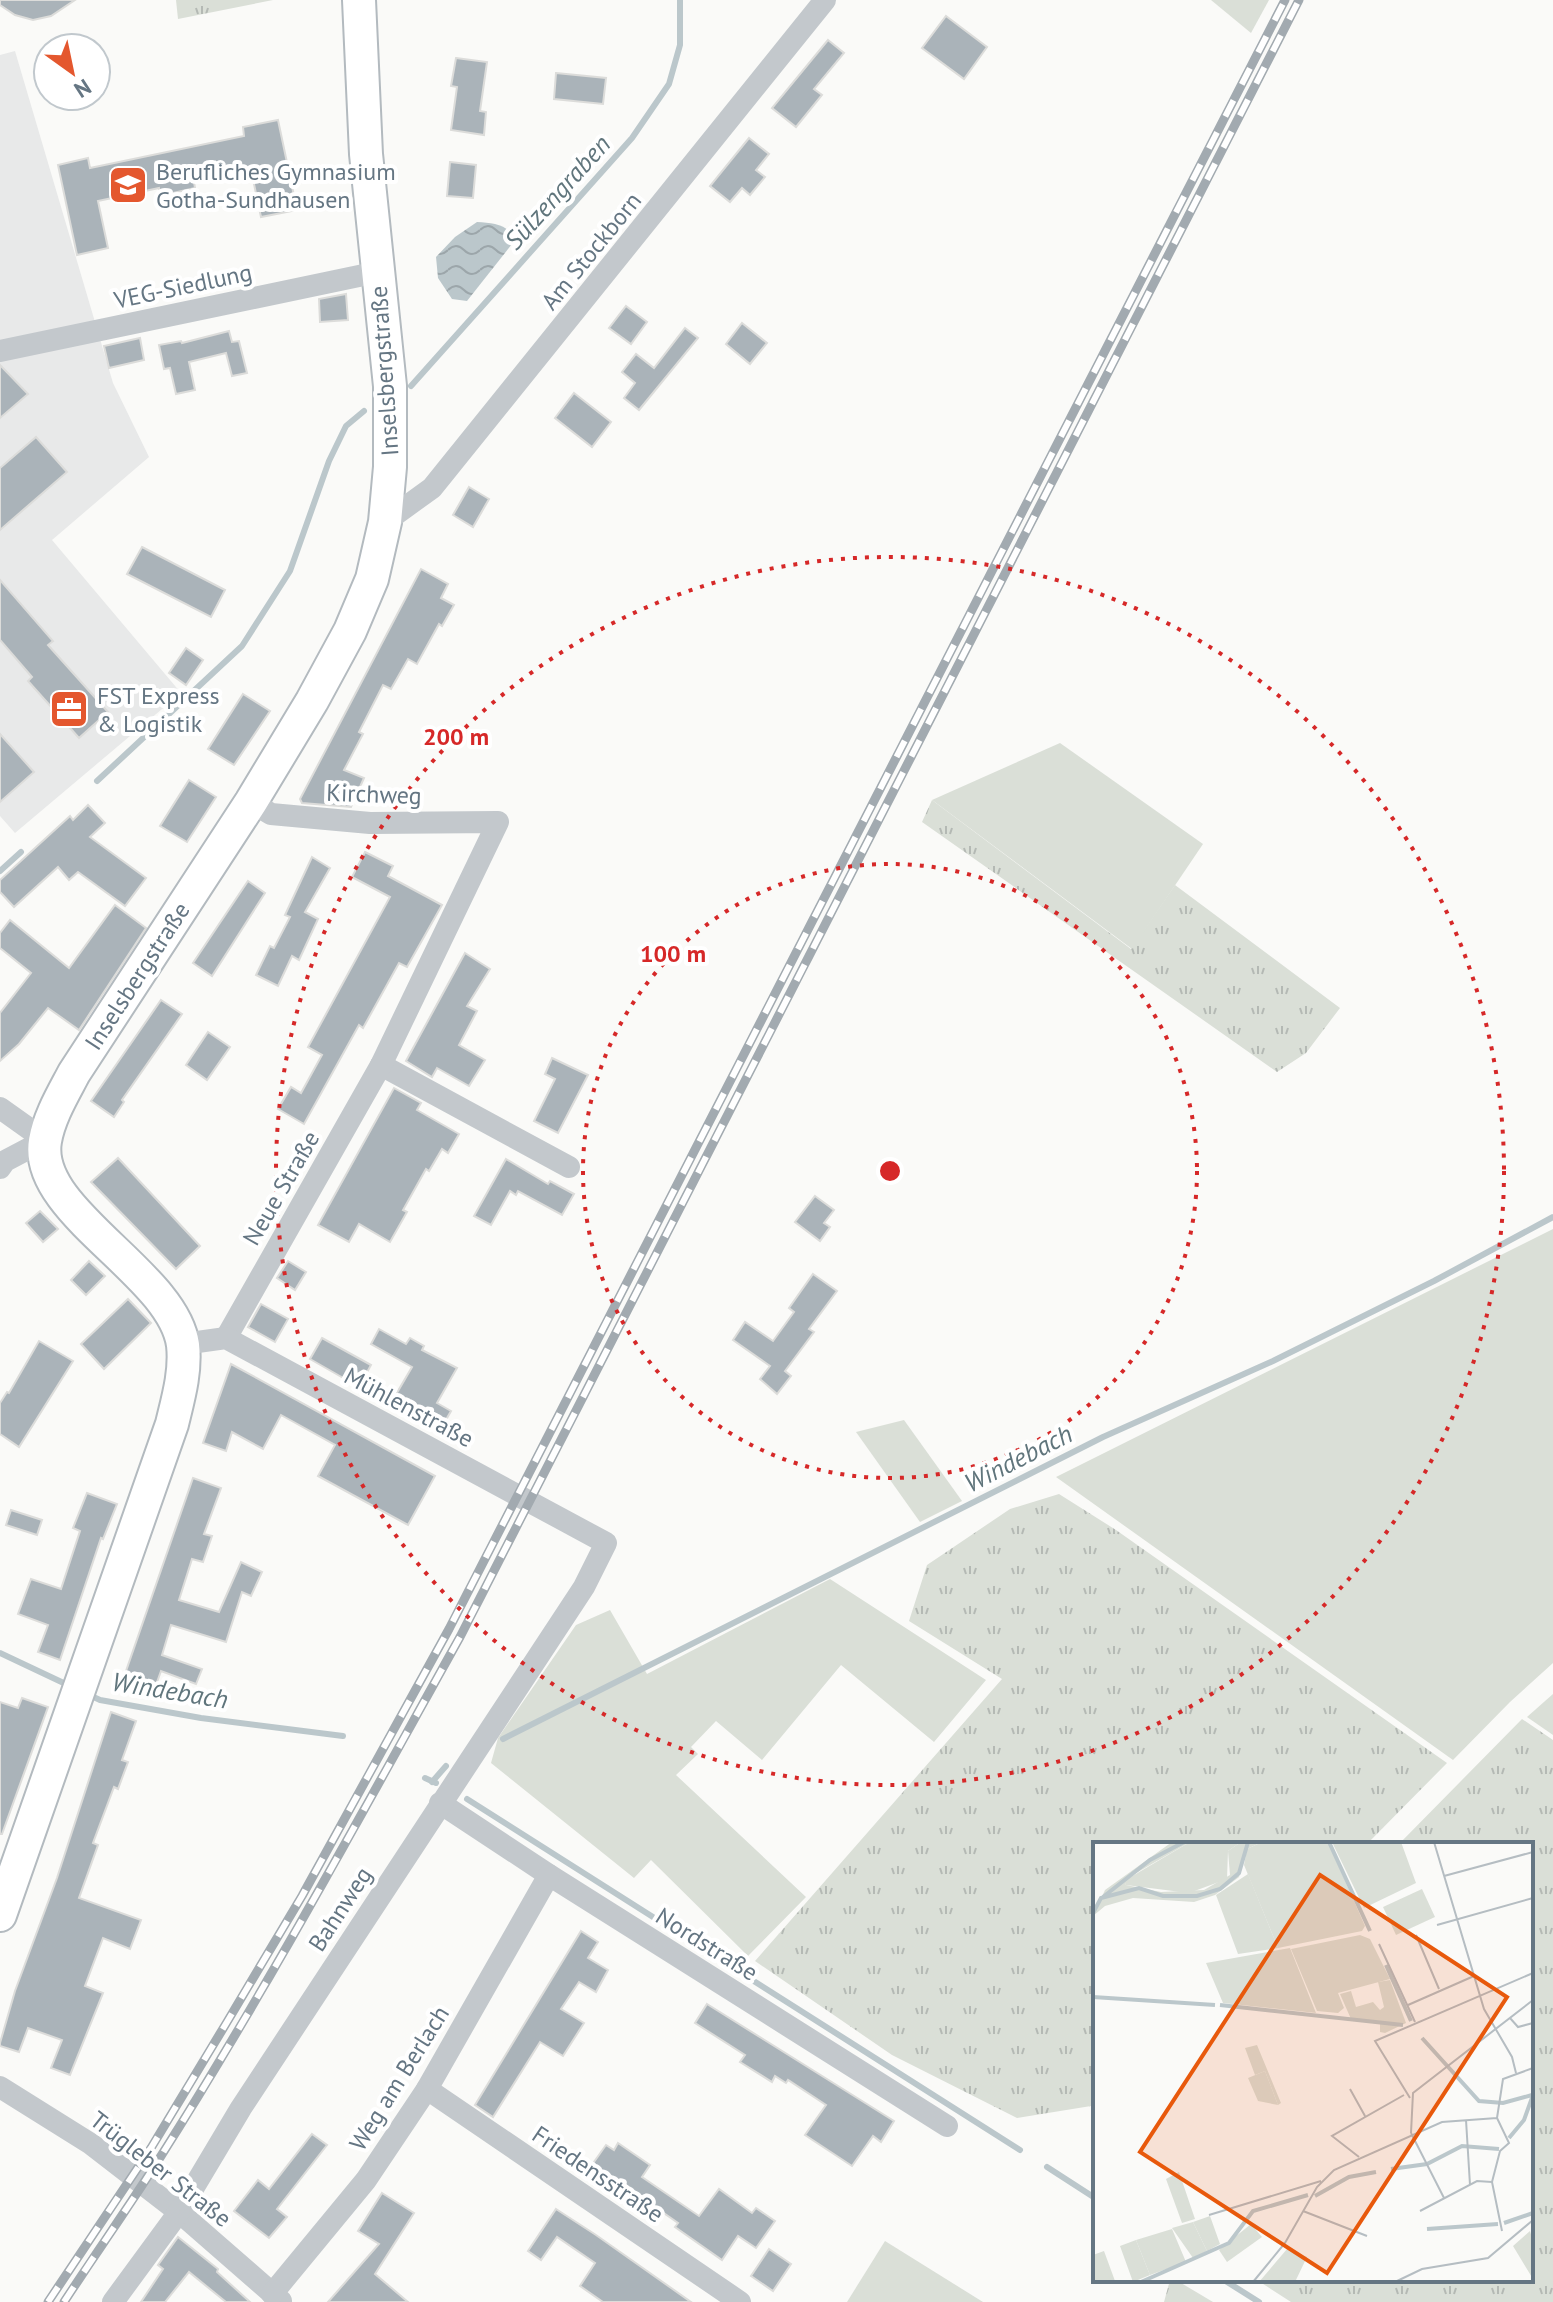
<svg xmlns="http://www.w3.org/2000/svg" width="1553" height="2302" viewBox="0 0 1553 2302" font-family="'PT Sans',sans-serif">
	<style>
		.built { fill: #e8e9e9 }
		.grass { fill: url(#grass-tufts) }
		.green { fill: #dadfd7 }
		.water { fill: url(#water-waves) }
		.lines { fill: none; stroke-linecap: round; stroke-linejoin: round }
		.stream { stroke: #bbc7cb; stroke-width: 6 }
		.building { fill: #aab3b9; stroke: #dcdcda; stroke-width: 2 }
		.secondary-casing { stroke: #b3babf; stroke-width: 36 }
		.street { stroke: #c3c8cc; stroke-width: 22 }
		.secondary { stroke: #fff; stroke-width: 32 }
		.rail-casing { stroke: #a2aab0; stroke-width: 9 }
		.rail { stroke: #fff; stroke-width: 6; stroke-dasharray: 18; stroke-linecap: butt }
		.ring { fill: none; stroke: #d62828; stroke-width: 4; stroke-dasharray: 4 8 }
		.labels { text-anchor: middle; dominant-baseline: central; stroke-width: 8; stroke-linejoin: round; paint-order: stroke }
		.poi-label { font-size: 24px; fill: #657683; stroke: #fff; text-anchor: start }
		.street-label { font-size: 24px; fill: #657683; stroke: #fff }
		.water-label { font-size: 26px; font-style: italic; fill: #60757c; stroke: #fff }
		.inset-river { fill: none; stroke: #bbc7cb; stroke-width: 4 }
		.inset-road { fill: none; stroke: #b5bdc2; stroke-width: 2 }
		.view { fill: #e8590c; fill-opacity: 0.15; stroke: #e8590c; stroke-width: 4 }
		.inset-edge { fill: none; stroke: #657683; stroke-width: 4 }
		.centre { fill: #d62828; stroke: #fff; stroke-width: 4 }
		.ring-label { font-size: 24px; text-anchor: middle; font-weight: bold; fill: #d62828; stroke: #fff; stroke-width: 8; stroke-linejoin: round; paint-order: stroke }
	</style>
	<defs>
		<pattern id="grass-tufts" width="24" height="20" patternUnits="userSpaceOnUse" patternTransform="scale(2)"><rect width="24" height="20" fill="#dadfd7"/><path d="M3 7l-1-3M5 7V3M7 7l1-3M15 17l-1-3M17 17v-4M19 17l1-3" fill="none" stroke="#b4b9b4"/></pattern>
		<pattern id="water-waves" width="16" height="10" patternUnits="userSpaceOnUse" patternTransform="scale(2)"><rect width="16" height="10" fill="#bbc7cb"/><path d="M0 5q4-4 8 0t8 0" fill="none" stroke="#9ca6aa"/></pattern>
	</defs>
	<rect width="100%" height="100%" fill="#fafaf8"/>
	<!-- built -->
	<polygon class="built" points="15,51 113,383 149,457 52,540 181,693 15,833 0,816 0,55"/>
	<!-- grass -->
	<g class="grass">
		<polygon points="176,0 273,0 178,19"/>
		<polygon points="932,800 1131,949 1175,885 1340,1008 1306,1053 1277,1072 922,822"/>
		<polygon points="1059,1494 1116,1530 1447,1763 1367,1844 1095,1844 1095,2103 1091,2106 1017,2118 892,2055 755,1961 1002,1679 909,1621 927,1565 1010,1509"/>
		<polygon points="1522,1719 1553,1740 1553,2302 1291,2302 1257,2280 1531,2280 1531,1844 1399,1844"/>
		<polygon points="1170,2280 1176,2280 1213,2302 1164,2302"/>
	</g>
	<!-- green -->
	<g class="green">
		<polygon points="1211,0 1269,0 1251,33"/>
		<polygon points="1060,743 1203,844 1132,949 932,800"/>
		<polygon points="1553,1229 1553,1663 1510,1702 1453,1760 1056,1477"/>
		<polygon points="904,1420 962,1501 920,1522 856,1432"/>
		<polygon points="830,1579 986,1680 934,1742 841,1665 762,1760 716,1721 691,1747 698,1754 676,1775 806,1897 748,1956 651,1860 634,1878 491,1763 498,1738 576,1625 610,1610 647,1674"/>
		<polygon points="1553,1694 1553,1735 1527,1717"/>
		<polygon points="885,2241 983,2302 847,2302"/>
	</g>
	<!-- water -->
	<path class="water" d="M477,222C493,223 507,224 516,239L467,301L452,299L438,278L436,257L455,237Z"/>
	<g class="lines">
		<!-- stream -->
		<g class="stream">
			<polyline points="411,386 632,138 669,84 680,45 680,0"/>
			<polyline points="97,781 242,646 290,571 329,461 346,426 364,411"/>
			<polyline points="0,871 21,852"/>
			<polyline points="0,1653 70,1686"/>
			<polyline points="87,1694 100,1700 201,1718 343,1736"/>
			<polyline points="503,1739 1103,1437 1273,1361 1434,1281 1553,1217"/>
			<polyline points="425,1778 436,1783"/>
			<polyline points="432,1782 446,1766"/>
			<polyline points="467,1799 1020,2150"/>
			<polyline points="1047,2167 1095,2198"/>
			<polyline points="1224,2280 1259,2302"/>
		</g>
	</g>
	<!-- building -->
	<g class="building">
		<polygon points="0,0 75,0 51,16 33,20 15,15 0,5"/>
		<polygon points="946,16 987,47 964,79 922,48"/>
		<polygon points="828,40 844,53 814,89 822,95 796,127 772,108"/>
		<polygon points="456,58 487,62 480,111 486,112 484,135 451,130 457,87 451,86"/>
		<polygon points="556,73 606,78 603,104 554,99"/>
		<polygon points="278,120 297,210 261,217 251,170 194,182 195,188 160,196 159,188 98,201 108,248 77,255 58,165 88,158 90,168 244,136 243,127"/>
		<polygon points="749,138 769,154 756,170 765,177 750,195 742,188 730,202 710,186"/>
		<polygon points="450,162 476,165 473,198 447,196"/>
		<polygon points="346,294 348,320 320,322 319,299"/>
		<polygon points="626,306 647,322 631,344 609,328"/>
		<polygon points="742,323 767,343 750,364 726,344"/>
		<polygon points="685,328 698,338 639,410 624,398 635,383 622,372 636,354 654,368"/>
		<polygon points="229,331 232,342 239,341 247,373 232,376 226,353 189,362 195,390 176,394 170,368 164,369 159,345 181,341 182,343"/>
		<polygon points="140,338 144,360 109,368 104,346"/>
		<polygon points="0,365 28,394 0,418"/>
		<polygon points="574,393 611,422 592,447 555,418"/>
		<polygon points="36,437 67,472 0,530 0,468"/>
		<polygon points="469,487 489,499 473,527 453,515"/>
		<polygon points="142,547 225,590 211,617 127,574"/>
		<polygon points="421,569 448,584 441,598 454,605 442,626 439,624 417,664 408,659 391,689 383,685 359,732 363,734 344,770 364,778 351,807 302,803 300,799"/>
		<polygon points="0,580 53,641 48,645 108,712 79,738 28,681 32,677 0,640"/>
		<polygon points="186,648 203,660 186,685 169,673"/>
		<polygon points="243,694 270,711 234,765 208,749"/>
		<polygon points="0,734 34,772 0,802"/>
		<polygon points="189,780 216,797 187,842 160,826"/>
		<polygon points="88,805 105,823 90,837 146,878 125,906 78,872 69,880 58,867 14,907 0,892 0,880 70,816 73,820"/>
		<polygon points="365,852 393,866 388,876 442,905 407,967 399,963 363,1028 359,1025 304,1124 278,1109 291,1087 301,1093 322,1055 308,1047 390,897 352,877"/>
		<polygon points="312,857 330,868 305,912 318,919 299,960 292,956 278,986 256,975 270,946 274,948 290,917 285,915"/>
		<polygon points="248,881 265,893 212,976 193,963"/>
		<polygon points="115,905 146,928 79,1030 48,1008 19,1044 0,1061 0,1013 31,973 0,948 0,933 10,920 69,968"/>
		<polygon points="465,953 490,969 467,1006 477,1011 459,1045 485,1060 469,1086 437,1068 432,1077 406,1061"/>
		<polygon points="161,1000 182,1014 122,1100 124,1102 114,1117 91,1101"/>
		<polygon points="208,1032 230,1047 207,1080 186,1065"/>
		<polygon points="552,1058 588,1075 558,1133 534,1121 555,1079 545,1074"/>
		<polygon points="394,1088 421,1103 417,1110 459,1134 448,1153 442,1149 429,1171 426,1169 403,1210 407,1212 390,1242 359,1224 349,1242 318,1225"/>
		<polygon points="118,1158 200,1246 176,1269 91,1182"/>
		<polygon points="506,1159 548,1184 550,1181 574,1194 562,1215 518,1191 516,1195 510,1191 491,1225 474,1216"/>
		<polygon points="815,1196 834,1210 824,1223 830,1227 820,1241 795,1222"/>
		<polygon points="40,1211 58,1229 43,1242 26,1223"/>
		<polygon points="89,1261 105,1276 86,1295 71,1280"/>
		<polygon points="288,1261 306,1272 295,1290 277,1278"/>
		<polygon points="813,1274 837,1291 809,1329 814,1332 785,1371 791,1376 777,1394 760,1379 770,1366 733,1340 745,1322 773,1341 794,1312 789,1308"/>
		<polygon points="128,1299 151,1323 104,1369 81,1344"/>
		<polygon points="261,1304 288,1319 275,1342 248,1327"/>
		<polygon points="379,1329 406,1344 410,1338 424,1346 422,1350 457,1368 437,1403 451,1411 439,1432 391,1403 412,1367 371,1344"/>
		<polygon points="322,1338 371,1365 359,1387 310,1359"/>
		<polygon points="39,1341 73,1361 19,1447 0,1434 0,1403 7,1392 9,1393"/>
		<polygon points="231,1364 435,1476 408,1525 318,1476 335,1445 281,1415 263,1449 232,1432 226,1451 203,1443"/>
		<polygon points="193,1478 221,1488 204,1534 212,1536 203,1562 192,1559 179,1600 219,1612 241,1562 262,1572 251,1596 242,1592 226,1642 171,1625 162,1655 202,1669 196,1684 161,1671 156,1685 125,1674"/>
		<polygon points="87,1493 117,1504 103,1539 101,1538 60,1660 38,1652 48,1625 18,1614 31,1579 61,1589 80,1531 73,1528"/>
		<polygon points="11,1510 42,1520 37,1535 6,1525"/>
		<polygon points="22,1698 48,1707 2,1834 0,1834 0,1702 18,1708"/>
		<polygon points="111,1712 136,1721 122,1760 128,1762 118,1789 114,1787 93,1843 98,1845 79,1898 141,1920 130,1949 103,1938 85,1986 103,1993 70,2075 51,2068 62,2040 28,2028 19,2052 0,2046 0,2043 15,1991 57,1878"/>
		<polygon points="581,1931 598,1942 588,1958 608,1970 596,1992 579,1982 561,2009 584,2023 563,2056 540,2042 493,2117 475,2105"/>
		<polygon points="707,2004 894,2121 881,2142 873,2136 852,2166 805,2135 826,2105 788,2080 786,2083 775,2076 772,2082 740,2062 745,2055 695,2023"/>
		<polygon points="312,2134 327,2145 277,2209 287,2217 269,2238 234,2211 258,2180 269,2189"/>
		<polygon points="618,2143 650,2165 642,2177 699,2216 719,2189 752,2213 756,2208 775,2221 756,2248 738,2236 722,2260 675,2227 678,2223 632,2191 629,2196 589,2169 606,2145 614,2150"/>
		<polygon points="382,2193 414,2213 375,2274 408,2302 328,2302 379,2244 358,2231"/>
		<polygon points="556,2209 596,2235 691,2302 603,2302 580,2286 595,2263 557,2237 541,2260 528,2251"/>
		<polygon points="178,2237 218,2269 217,2272 250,2302 226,2302 189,2272 165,2302 141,2302 163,2269 158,2265"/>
		<polygon points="769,2249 791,2264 773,2291 751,2276"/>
	</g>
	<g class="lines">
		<defs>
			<path id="secondary" d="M0,1915L172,1424C178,1399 186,1372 183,1345C173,1273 33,1212 45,1141C49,1117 63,1094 74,1073L251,802L312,701L350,631L372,579L385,522L390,467V386L366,154L359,0"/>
		</defs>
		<!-- secondary casing -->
		<use href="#secondary" class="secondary-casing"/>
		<!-- street -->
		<g class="street">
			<polyline points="0,351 378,272"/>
			<polyline points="385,522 432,488 825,0"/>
			<polyline points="381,1065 569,1167"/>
			<polyline points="0,1108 45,1140 5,1161 0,1168"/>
			<polyline points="226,1338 381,1065 498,822 370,823 271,814 251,802"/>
			<polyline points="440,1803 549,1875 947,2126"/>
			<polyline points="0,2087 91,2144 179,2212 281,2301"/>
			<polyline points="427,2089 740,2302"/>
			<polyline points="272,2294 366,2180 427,2089 549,1875"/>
			<polyline points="113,2302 179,2212 241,2108 584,1587 606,1543 226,1338 183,1344"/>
		</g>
		<!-- secondary -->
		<use href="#secondary" class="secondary"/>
		<defs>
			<g id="rail">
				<polyline points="48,2302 151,2148 227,2022 302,1896 449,1629 1285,0"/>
				<path d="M64,2302C96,2253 130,2205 161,2156C268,1987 363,1811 460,1637L1299,0"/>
			</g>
		</defs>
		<!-- rail casing -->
		<use href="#rail" class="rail-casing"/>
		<!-- rail -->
		<use href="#rail" class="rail"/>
	</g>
	<!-- distance rings -->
	<g class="ring">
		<circle cx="890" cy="1171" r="307"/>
		<circle cx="890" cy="1171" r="614"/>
	</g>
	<!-- icons -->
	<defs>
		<symbol id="school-square" viewBox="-11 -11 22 22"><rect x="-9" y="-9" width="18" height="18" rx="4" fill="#e4572e" stroke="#fff"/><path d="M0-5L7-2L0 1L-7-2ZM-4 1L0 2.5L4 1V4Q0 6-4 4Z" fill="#fff"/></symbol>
		<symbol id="office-square" viewBox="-11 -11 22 22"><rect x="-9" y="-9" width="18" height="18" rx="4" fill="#e4572e" stroke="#fff"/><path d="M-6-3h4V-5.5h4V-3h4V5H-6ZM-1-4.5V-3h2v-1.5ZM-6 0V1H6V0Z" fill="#fff"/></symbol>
	</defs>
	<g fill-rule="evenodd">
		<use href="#school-square" x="106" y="163" width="44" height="44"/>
		<use href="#office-square" x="47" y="687" width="44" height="44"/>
	</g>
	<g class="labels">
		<!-- poi labels -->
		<g class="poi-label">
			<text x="156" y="171">Berufliches Gymnasium<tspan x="156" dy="28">Gotha-Sundhausen</tspan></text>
			<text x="97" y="695">FST Express<tspan x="97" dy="28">&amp; Logistik</tspan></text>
		</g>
		<!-- street labels -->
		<g class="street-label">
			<text transform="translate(591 251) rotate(-51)">Am Stockborn</text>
			<text transform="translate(183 286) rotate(-12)">VEG-Siedlung</text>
			<text transform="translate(384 371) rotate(-94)">Inselsbergstraße</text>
			<text transform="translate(374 794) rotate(2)">Kirchweg</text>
			<text transform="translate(137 976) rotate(-57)">Inselsbergstraße</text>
			<text transform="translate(281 1188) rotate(-60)">Neue Straße</text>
			<text transform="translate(409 1407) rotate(28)">Mühlenstraße</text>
			<text transform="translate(340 1909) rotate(-57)">Bahnweg</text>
			<text transform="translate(707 1944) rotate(32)">Nordstraße</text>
			<text transform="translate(399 2078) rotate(-58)">Weg am Berlach</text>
			<text transform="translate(161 2169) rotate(38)">Trügleber Straße</text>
			<text transform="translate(598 2174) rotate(34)">Friedensstraße</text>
		</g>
		<!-- water labels -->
		<g class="water-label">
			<text transform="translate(557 192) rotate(-48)">Sülzengraben</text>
			<text transform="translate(1018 1458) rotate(-27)">Windebach</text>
			<text transform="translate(170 1690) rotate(9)">Windebach</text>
		</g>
	</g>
	<!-- overview -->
	<g transform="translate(1093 1842)">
		<rect width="440" height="440" fill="#fafaf8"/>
		<path d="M97,0H148L135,9L134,37L96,51L33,43L31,39ZM169,0H235L272,84L269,89L185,106L151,23L154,7ZM239,0H308L323,41L271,66ZM267,93L277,97L297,137L245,151L251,166L245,171L224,169L198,107ZM164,203L188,261L185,263L172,229L162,233L152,206ZM117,374L127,402L114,409L100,380ZM158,382L169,395L134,420L126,408ZM79,387L93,420L57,433L43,398ZM194,407L214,415L202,440H166ZM11,409L22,439L24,440H0V413Z" fill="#dadfd7"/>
		<path d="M79,0H97L31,38L33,43L68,50L111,48L137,33L135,9L148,0H169L154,7L146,35L122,53L101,60L40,56L12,64L0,74L12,48Z" fill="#dadfd7"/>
		<path d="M155,32L185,106L145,112L123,53ZM329,47L342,75L303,93L290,65ZM197,106L223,171L130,161L113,121ZM297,138L313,181L292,191L287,190V180L258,177L247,152L258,149L263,165L280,160L287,168L291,165L285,140ZM172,229L185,263L165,259L155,236ZM86,330L102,377L89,381L73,337ZM100,380L114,409L100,416L79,386ZM437,389L440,399V437L420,404ZM43,398L57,433L40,440L27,404Z" fill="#dadfd7"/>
		<path class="inset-river" d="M236,0L277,89M10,55L57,18L91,0M0,71L8,56L46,46L70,54H104L127,47L146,31L155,0M293,123L318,179M0,155L122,163M127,163L310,183M329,196L386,259L410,261L439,253M416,296L431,278L440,253M298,327L334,322L369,304L406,307M222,354L256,335L283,330M411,381L440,371M334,387L405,382M48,440L136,401L160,369L215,353"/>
		<path class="inset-road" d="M341,0L391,167L419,215L423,231M351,34L440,10M344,83L440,56M323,93L346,147M286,102L322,180M315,163L381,134M417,176L425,185L440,181M257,247L272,274M317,256L282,199L440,131M404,276L416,301L407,309L399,340L409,389M404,276L410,237L440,226M373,278L377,343M318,291L320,251L440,158M318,291L351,356M266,315L239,294L311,253M210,369L274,394M327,369L384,339L399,340M116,373L228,339M160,440L192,401L224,345L241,328L349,280L404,276M302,440L329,427L395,416L440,378"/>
		<path class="view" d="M227,33L414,155L234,431L47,310Z"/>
		<rect width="440" height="440" class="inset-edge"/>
	</g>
	<circle cx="890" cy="1171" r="12" class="centre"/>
	<g class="ring-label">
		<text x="456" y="745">200 m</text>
		<text x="673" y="962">100 m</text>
	</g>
	<!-- north arrow -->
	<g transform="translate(72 72) rotate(147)"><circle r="38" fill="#ffffff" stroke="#c1c8cd" stroke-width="2"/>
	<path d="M0-6L14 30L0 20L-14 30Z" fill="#e4572e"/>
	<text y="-12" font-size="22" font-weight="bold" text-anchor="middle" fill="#657683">N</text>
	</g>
</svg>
